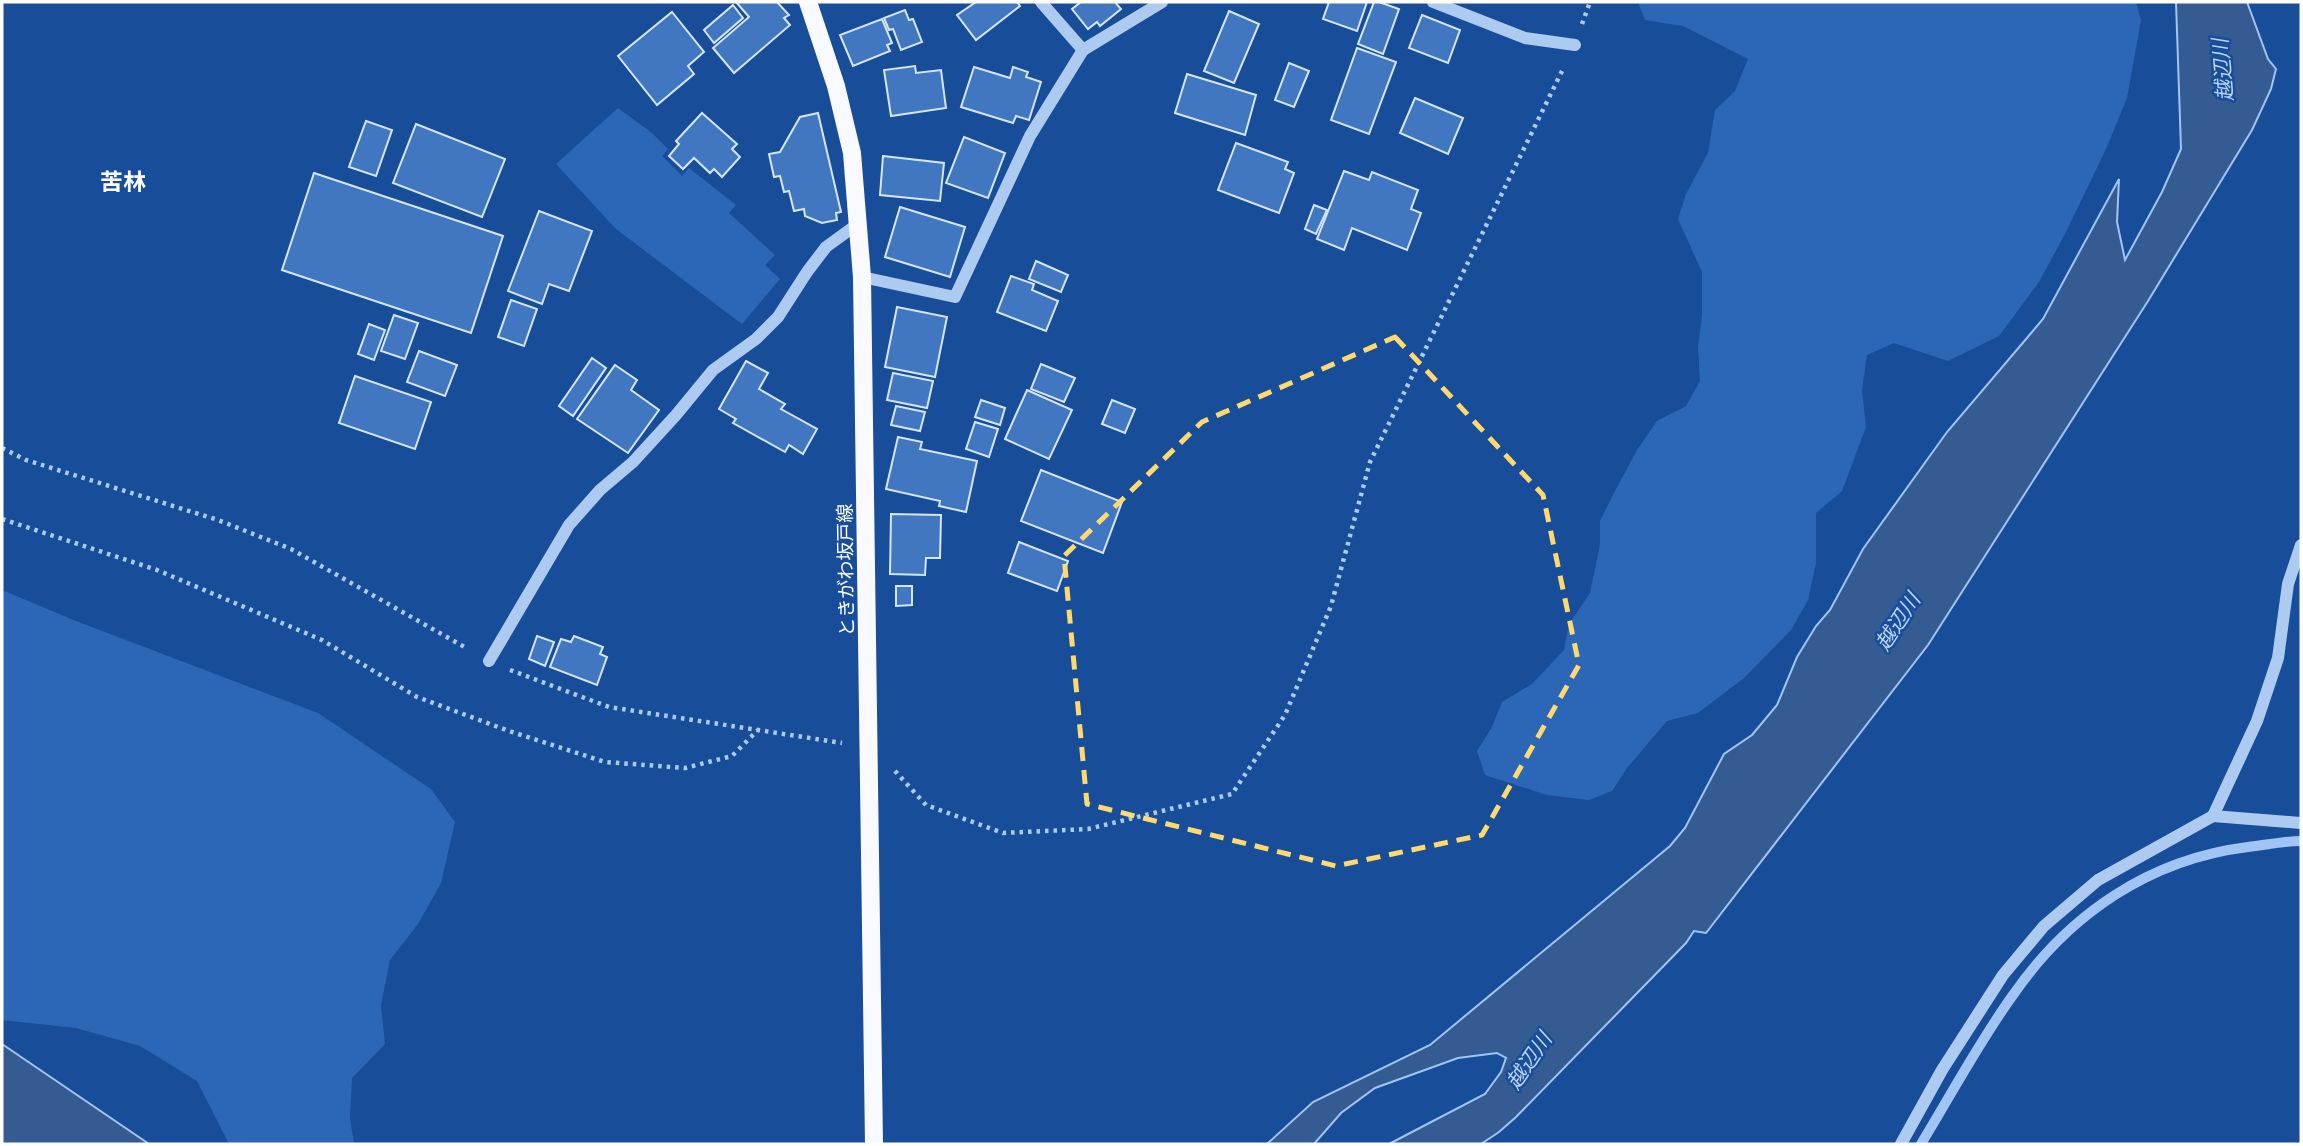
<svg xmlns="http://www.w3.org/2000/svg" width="2303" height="1146" viewBox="0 0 2303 1146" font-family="Jost,'Noto Sans JP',sans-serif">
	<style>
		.green { fill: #2c67b7 }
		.water { fill: #355b93; stroke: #a0c5f4; stroke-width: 2 }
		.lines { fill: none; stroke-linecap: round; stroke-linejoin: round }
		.stream { stroke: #a0c5f4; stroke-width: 10 }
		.building { fill: #4177c1; stroke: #d5e6fc; stroke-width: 2 }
		.path { stroke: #adcaf1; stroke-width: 4.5; stroke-dasharray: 3.5 5; stroke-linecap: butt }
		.minor { stroke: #adcaf1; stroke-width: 12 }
		.major { stroke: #f8faff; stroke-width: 18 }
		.marked { fill: none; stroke: #ffd96e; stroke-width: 5; stroke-dasharray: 14 9; stroke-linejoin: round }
		.labels { text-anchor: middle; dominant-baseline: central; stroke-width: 5; stroke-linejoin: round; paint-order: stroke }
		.street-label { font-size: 19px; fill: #fff; stroke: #184d9a }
		.water-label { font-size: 21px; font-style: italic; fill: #bad5f8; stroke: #184d9a }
		.quarter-label { font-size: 23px; font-weight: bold; fill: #fff; stroke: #184d9a }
	</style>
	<rect width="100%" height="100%" fill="#184d9a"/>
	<!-- green -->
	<g class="green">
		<polygon points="1638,2 2136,2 2141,20 2127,98 2106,149 2065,234 2039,282 1999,336 1948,361 1894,343 1867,355 1862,390 1866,427 1842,491 1816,513 1816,563 1808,600 1791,630 1744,678 1698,713 1667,721 1627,768 1612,791 1589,800 1547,795 1485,775 1477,751 1492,727 1502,702 1532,684 1564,650 1569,624 1590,593 1600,545 1600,521 1616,489 1637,450 1657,421 1686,406 1700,381 1698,346 1702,316 1702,272 1678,219 1686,194 1708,153 1715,110 1735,91 1748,59 1683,26 1645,20"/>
		<polygon points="618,108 652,133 668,149 662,156 682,176 689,168 736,205 729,213 775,255 765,265 780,279 742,324 616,229 556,164"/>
		<polygon points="2,590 76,621 318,713 431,789 455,822 441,883 418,924 390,960 381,1005 385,1044 352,1078 350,1118 354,1144 229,1144 197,1081 140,1046 76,1028 2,1020"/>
	</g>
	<!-- water -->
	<g class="water">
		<polygon points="2176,2 2247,2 2268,59 2276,69 2271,89 2252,130 2148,301 1928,645 1706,933 1694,931 1686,943 1516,1117 1499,1132 1481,1144 1389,1144 1485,1094 1501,1072 1506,1058 1497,1053 1458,1058 1375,1088 1341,1113 1314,1144 1267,1144 1313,1102 1430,1045 1670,846 1685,828 1724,754 1752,735 1777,705 1797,657 1816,626 1830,610 1863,549 1947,432 2043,319 2119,179 2117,222 2125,260 2162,192 2181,149"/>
		<polygon points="2,1044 149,1144 2,1144"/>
	</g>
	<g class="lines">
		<!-- stream -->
		<path class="stream" d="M1921,1144C1951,1095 1979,1042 2013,995C2069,914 2150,859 2248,847C2266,845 2284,841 2301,841"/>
	</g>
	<!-- building -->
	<g class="building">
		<polygon points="736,2 777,2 789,15 784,18 790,25 734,73 713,48 749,17"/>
		<polygon points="976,2 1017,2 1020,6 976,40 957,15"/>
		<polygon points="1081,2 1115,2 1121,9 1100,26 1097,22 1088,29 1072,9"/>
		<polygon points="1329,2 1367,2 1357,31 1323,19"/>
		<polygon points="1374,2 1379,2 1399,9 1383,54 1358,44"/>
		<polygon points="733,5 743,18 714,43 704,30"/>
		<polygon points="905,10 909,20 913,19 922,42 901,50 893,29 889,30 884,18"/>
		<polygon points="1229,11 1259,24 1234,83 1204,71"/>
		<polygon points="672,12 704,52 688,66 694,74 657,105 618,56"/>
		<polygon points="1422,15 1460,30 1448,63 1409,48"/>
		<polygon points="882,19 892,43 887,45 890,51 853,66 840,35"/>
		<polygon points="1357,48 1396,62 1369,134 1331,120"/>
		<polygon points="1289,63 1309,71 1294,107 1275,100"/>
		<polygon points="915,66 916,73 941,70 946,108 891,116 884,70"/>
		<polygon points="974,67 1010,78 1013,67 1028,72 1026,77 1041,82 1029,120 1016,116 1013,123 961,107"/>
		<polygon points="1187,74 1256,95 1245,135 1175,113"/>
		<polygon points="1415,98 1463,118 1448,154 1400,133"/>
		<polygon points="702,113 737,144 732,149 740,157 722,177 714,169 710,173 694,158 683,169 669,156 679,144 676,141"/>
		<polygon points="818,113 841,212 836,213 837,220 822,223 805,216 804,209 794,211 789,191 784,192 780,176 774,177 769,154 780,152 800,117"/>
		<polygon points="366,121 392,130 376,176 349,167"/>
		<polygon points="416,124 505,159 482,217 393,183"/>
		<polygon points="964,137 1005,153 988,198 946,183"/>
		<polygon points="1236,143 1288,162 1285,169 1294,173 1279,213 1218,190"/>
		<polygon points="883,156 944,163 940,201 880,195"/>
		<polygon points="1344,171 1369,180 1372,172 1418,190 1411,209 1421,213 1407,250 1352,228 1344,250 1317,239"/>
		<polygon points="314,173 503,236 471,333 282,270"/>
		<polygon points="1314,205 1327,210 1316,234 1305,229"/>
		<polygon points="900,207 965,227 950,277 885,257"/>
		<polygon points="539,211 592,231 569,291 549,284 542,304 508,291"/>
		<polygon points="1036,261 1068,275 1061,292 1029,279"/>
		<polygon points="1011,276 1034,284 1032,290 1058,301 1046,331 997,312"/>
		<polygon points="511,300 537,309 524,346 498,337"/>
		<polygon points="897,307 947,317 935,377 885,367"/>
		<polygon points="394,315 418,323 405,359 381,351"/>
		<polygon points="369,324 385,330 374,360 358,354"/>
		<polygon points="419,351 457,365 445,396 407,382"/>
		<polygon points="592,358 606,368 573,416 559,406"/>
		<polygon points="746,361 768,373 759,389 785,404 781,409 817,429 803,454 789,445 785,452 733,423 736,419 719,409"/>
		<polygon points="1041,364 1075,378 1064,402 1031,389"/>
		<polygon points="615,365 637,380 631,390 659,410 628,453 577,419"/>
		<polygon points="893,373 933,381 927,408 887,400"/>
		<polygon points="355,376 431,402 415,449 339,423"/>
		<polygon points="1027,390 1072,410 1049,459 1005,439"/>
		<polygon points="981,400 1005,408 1000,425 975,417"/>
		<polygon points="1112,400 1135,409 1125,433 1102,424"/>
		<polygon points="896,406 925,412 920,431 891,425"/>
		<polygon points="975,422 998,429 989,457 966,449"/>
		<polygon points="898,437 922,442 920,449 977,461 966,512 939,506 940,501 886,489"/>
		<polygon points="1041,470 1122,502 1103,553 1021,521"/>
		<polygon points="891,514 941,515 940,558 926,558 925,575 890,574"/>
		<polygon points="1019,542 1068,561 1057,591 1008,573"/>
		<polygon points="896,586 912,586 912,605 896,606"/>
		<polygon points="537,636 554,642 545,666 529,659"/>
		<polygon points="574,636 603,647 600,654 607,657 597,685 550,667 561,639 571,642"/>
	</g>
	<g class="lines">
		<!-- path -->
		<g class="path">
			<polyline points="1582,24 1590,2"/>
			<polyline points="2,448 26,460 218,520 291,549 468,649"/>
			<polyline points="2,519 157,570 322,640 417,697 509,731 605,762 685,768 732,756 758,730"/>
			<polyline points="510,670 609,707 842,743"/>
			<polyline points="895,771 926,805 1003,833 1088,829 1232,794 1285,715 1331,606 1370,462 1564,67"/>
		</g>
		<!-- minor -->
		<g class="minor">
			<polyline points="1041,2 1083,50 1162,2"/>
			<polyline points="1433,2 1525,38 1575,45"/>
			<polyline points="862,277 955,297 1030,136 1083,50"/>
			<polyline points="489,661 569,525 600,490 633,462 676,415 713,370 756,339 778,317 807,272 826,247 859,223"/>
			<polyline points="2213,816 2257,721 2278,658 2288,584 2301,545"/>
			<polyline points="1901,1144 1942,1070 2003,975 2044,926 2098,880 2213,816 2301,823"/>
		</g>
		<!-- major -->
		<polyline class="major" points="808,2 836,86 852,153 862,277 874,1144"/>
	</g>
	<!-- marked area -->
	<path class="marked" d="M1395,337L1543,495L1579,665L1482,835L1336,866L1087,804L1064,556L1202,422Z"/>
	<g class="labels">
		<!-- street labels -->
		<g class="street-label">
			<text transform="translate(846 570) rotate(-91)">ときがわ坂戸線</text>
		</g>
		<!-- water labels -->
		<g class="water-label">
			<text transform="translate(2223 70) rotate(-95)">越辺川</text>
			<text transform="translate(1898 622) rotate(-57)">越辺川</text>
			<text transform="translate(1529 1061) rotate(-56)">越辺川</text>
		</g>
		<!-- quarter labels -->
		<g class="quarter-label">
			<text x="123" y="182">苦林</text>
		</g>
	</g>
	<!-- border -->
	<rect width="2303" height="1146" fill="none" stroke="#ffffff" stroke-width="7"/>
</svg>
